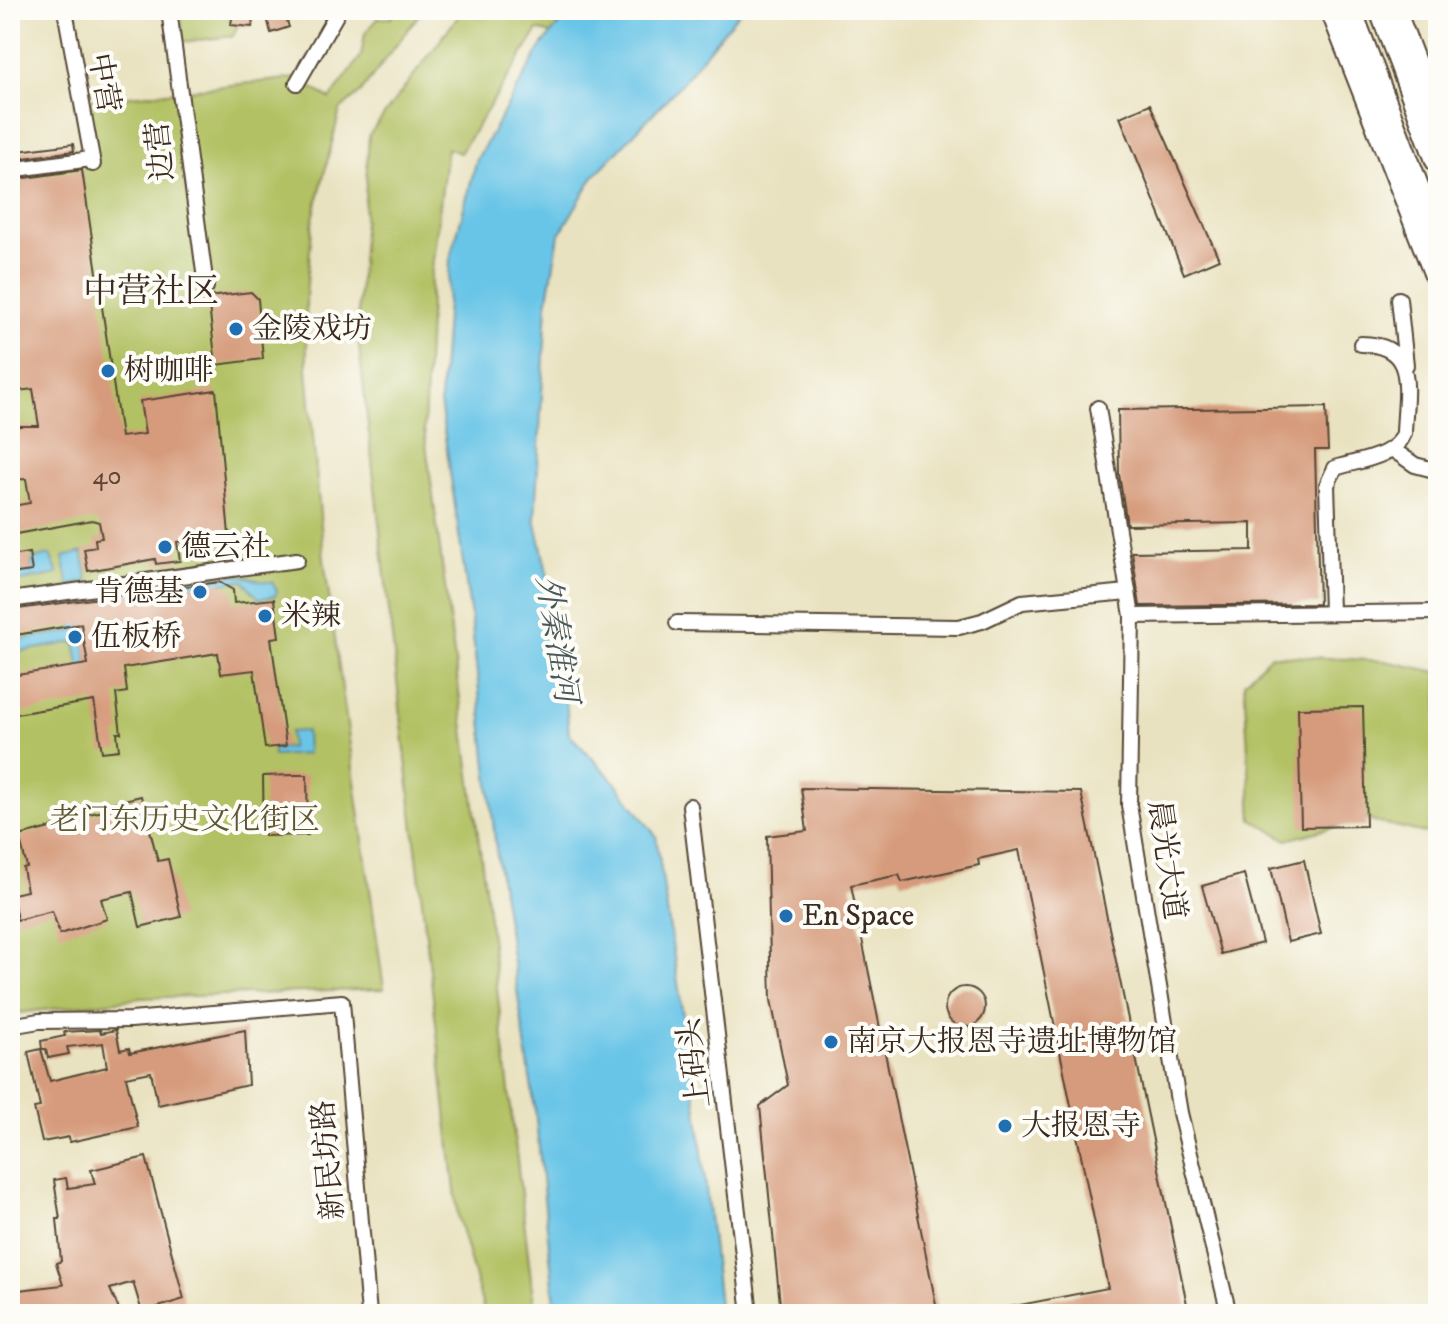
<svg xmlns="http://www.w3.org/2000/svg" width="1448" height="1324" viewBox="0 0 1448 1324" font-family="'IM FELL DW Pica','Noto Serif SC',serif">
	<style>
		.green { fill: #b2c163; stroke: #767640; stroke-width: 2 }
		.water { fill: #69c5e7; stroke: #527882; stroke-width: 2 }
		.building { fill: #d69b7b }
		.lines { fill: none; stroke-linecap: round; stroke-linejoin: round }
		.street-casing { stroke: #554636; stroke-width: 18 }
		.primary-casing { stroke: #554636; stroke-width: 24 }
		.highway-casing { stroke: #554636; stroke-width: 28 }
		.street { stroke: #fff; stroke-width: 14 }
		.primary { stroke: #fff; stroke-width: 20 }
		.highway { stroke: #fff; stroke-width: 24 }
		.poi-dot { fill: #1f6fb2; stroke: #fdfcf7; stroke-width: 3 }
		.labels { text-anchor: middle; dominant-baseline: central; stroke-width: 8; stroke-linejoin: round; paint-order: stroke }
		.number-label { font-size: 26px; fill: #624635 }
		.street-label { font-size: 30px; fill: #3b2a1e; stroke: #fdfcf7 }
		.poi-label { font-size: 30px; fill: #3b2a1e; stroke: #fdfcf7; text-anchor: start }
		.park-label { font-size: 30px; fill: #5f5733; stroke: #fdfcf7 }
		.water-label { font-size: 32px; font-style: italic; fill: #49585a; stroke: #fdfcf7 }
		.quarter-label { font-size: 34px; fill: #3b2a1e; stroke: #fdfcf7 }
	</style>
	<rect width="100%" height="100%" fill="#fdfcf7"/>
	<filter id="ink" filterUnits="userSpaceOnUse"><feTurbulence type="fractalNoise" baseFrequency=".0125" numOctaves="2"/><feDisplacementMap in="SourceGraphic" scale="16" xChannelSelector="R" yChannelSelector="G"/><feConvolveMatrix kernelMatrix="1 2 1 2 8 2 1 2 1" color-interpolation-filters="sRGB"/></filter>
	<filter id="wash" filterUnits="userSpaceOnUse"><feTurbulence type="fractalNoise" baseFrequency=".006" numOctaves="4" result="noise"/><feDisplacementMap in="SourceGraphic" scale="32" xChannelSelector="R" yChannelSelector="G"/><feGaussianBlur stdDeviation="1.8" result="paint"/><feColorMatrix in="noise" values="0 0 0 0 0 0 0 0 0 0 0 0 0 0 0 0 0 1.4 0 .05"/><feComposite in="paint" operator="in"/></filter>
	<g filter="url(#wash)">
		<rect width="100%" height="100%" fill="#e9e2c0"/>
		<!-- green -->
		<g class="green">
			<polygon points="180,10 266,10 258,16 243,15 233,36 183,42"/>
			<polygon points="395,10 421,12 361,92 340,110 313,219 306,295 307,369 324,560 384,989 141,998 10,1014 10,167 83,156 75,102 296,78 330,99 361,56 365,33 378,18 391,18"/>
			<polygon points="463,10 570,10 551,34 538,30 460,153 447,148 431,277 424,429 487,902 535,1314 485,1314 458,1217 357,329 369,135"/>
			<polygon points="1271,655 1385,661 1438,672 1438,836 1364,819 1287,840 1252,819 1244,682"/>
		</g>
		<!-- water -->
		<g class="water">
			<polygon points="570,10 741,10 678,87 594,176 559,235 547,304 535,518 560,632 569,734 614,781 656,836 698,1117 720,1314 556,1314 535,1110 496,849 471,618 440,402 450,260 477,159 541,47"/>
			<polygon points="82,552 88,581 69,586 63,557"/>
			<polygon points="50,555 58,574 10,583 10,574 31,571 33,559"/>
			<path d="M234,575C249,575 257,583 272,582L277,591L275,596L259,599L244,581H235L78,603L88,666L80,668L75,642L18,652L16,640L73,631L68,599Z"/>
			<polygon points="306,731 307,754 273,756 273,749 291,747 290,732"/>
		</g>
		<g id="blocks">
			<!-- building -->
			<g class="building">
				<polygon points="233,10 254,10 252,27 231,25"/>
				<polygon points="265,10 283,10 289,27 271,33"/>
				<polygon points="1150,104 1219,259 1184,274 1120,117"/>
				<polygon points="73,144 74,151 10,160 10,152"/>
				<polygon points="82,170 121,437 145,434 140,401 216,390 229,535 177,542 180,561 156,564 155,559 88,571 84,549 96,547 95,539 102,538 99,522 92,520 16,534 12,506 30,503 26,479 10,480 10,426 39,426 33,389 10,392 10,249 17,249 14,226 18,226 11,180"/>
				<polygon points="251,292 258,299 263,359 216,365 208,297"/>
				<polygon points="1326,407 1328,450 1315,450 1319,604 1140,606 1132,552 1252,550 1252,523 1127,525 1119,474 1118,410"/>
				<polygon points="29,553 32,571 10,574 10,556"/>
				<polygon points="219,582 233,590 234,603 274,599 279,637 271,638 286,746 265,748 254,670 221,674 218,653 124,668 127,692 116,694 121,733 117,733 119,750 102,752 94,701 10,715 10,676 88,664 81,624 10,636 10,610"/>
				<polygon points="1363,707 1366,826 1301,827 1298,708"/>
				<polygon points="295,775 307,775 308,835 264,836 263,776"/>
				<polygon points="801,788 1081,792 1189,1314 1004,1314 1004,1308 1108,1288 1019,850 978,859 979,865 902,882 899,875 851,885 938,1314 781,1314 760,1106 788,1085 771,1000 767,836 807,831"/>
				<polygon points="141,796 158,861 168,859 181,917 140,927 132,892 101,899 107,919 60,934 52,911 17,920 12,894 27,891 23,868 27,867 19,836 84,819 83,815 109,810 108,804"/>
				<polygon points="1304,860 1321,934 1288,942 1271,868"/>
				<polygon points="1244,874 1262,943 1221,954 1202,886"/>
				<circle cx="965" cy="1007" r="20"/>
				<polygon points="100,1030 101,1033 116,1030 120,1050 129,1048 130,1053 245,1030 248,1085 158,1105 151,1072 126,1077 138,1127 70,1142 69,1137 42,1142 34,1108 40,1107 28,1052 41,1049 50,1081 107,1067 103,1043 67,1047 69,1054 48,1058 46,1049 42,1049 41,1041 65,1036 64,1032"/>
				<polygon points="146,1157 184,1299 142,1312 133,1282 110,1289 121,1314 75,1314 72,1308 10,1314 10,1291 63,1285 56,1263 61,1261 57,1219 60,1219 54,1180 66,1178 68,1188 95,1184 91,1170"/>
			</g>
		</g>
	</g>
	<g filter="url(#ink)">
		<use href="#blocks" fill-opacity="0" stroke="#554636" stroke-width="2"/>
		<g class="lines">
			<defs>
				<g id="street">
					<polyline points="65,10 93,164"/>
					<polyline points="169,10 206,287"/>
					<polyline points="297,83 339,10"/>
					<polyline points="10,170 91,159"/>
					<polyline points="1399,299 1406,365"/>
					<polyline points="1098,408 1132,616 1129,805 1180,1113 1229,1314"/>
					<polyline points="1392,449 1415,465 1438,471"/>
					<polyline points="10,600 297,560"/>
					<path d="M1331,611L1327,485L1335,468C1356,461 1397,457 1404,433C1405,392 1419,344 1361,344"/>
					<polyline points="1132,616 1438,612"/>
					<polyline points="677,623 959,627 982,621 1022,602 1128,592"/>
					<polyline points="690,806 750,1314"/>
					<polyline points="10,1026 39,1021 131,1020 342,1002 369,1314"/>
				</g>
				<g id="primary">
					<polyline points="1331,10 1438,283"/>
					<polyline points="1395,10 1438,122"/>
				</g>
				<g id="highway">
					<polyline points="1349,10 1438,244"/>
					<polyline points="1382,10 1438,160"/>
				</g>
			</defs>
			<!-- street casing -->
			<use href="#street" class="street-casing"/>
			<!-- primary casing -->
			<use href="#primary" class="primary-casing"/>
			<!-- highway casing -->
			<use href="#highway" class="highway-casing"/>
			<!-- street -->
			<use href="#street" class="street"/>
			<!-- primary -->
			<use href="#primary" class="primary"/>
			<!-- highway -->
			<use href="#highway" class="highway"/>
		</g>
	</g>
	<!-- markers -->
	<g class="poi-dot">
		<circle cx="236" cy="329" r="8"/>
		<circle cx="108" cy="371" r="8"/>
		<circle cx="165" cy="547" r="8"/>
		<circle cx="200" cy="592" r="8"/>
		<circle cx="265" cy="616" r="8"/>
		<circle cx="75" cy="637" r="8"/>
		<circle cx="786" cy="916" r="8"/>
		<circle cx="831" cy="1042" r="8"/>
		<circle cx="1005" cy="1126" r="8"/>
	</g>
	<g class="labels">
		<!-- number labels -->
		<g class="number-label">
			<text x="107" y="476">40</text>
		</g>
		<!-- street labels -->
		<g class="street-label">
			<text transform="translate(103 83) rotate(80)">中营</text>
			<text transform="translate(161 151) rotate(-96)">边营</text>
			<text transform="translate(1166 860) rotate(82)">晨光大道</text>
			<text transform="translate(695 1063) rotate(-97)">上码头</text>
			<text transform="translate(329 1160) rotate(-95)">新民坊路</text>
		</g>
		<!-- poi labels -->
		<g class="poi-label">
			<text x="252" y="329">金陵戏坊</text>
			<text x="124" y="371">树咖啡</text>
			<text x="181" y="547">德云社</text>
			<text x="184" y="592" text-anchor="end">肯德基</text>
			<text x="281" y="616">米辣</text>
			<text x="91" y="637">伍板桥</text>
			<text x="802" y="916">En Space</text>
			<text x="847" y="1042">南京大报恩寺遗址博物馆</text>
			<text x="1021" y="1126">大报恩寺</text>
		</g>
		<!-- park labels -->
		<g class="park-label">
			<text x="185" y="820">老门东历史文化街区</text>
		</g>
		<!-- water labels -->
		<g class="water-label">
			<text transform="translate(556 639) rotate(81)">外秦淮河</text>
		</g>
		<!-- quarter labels -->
		<g class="quarter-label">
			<text x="151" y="292">中营社区</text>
		</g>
	</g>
	<!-- margin -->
	<rect width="1448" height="1324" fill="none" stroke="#fdfcf7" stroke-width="40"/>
</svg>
